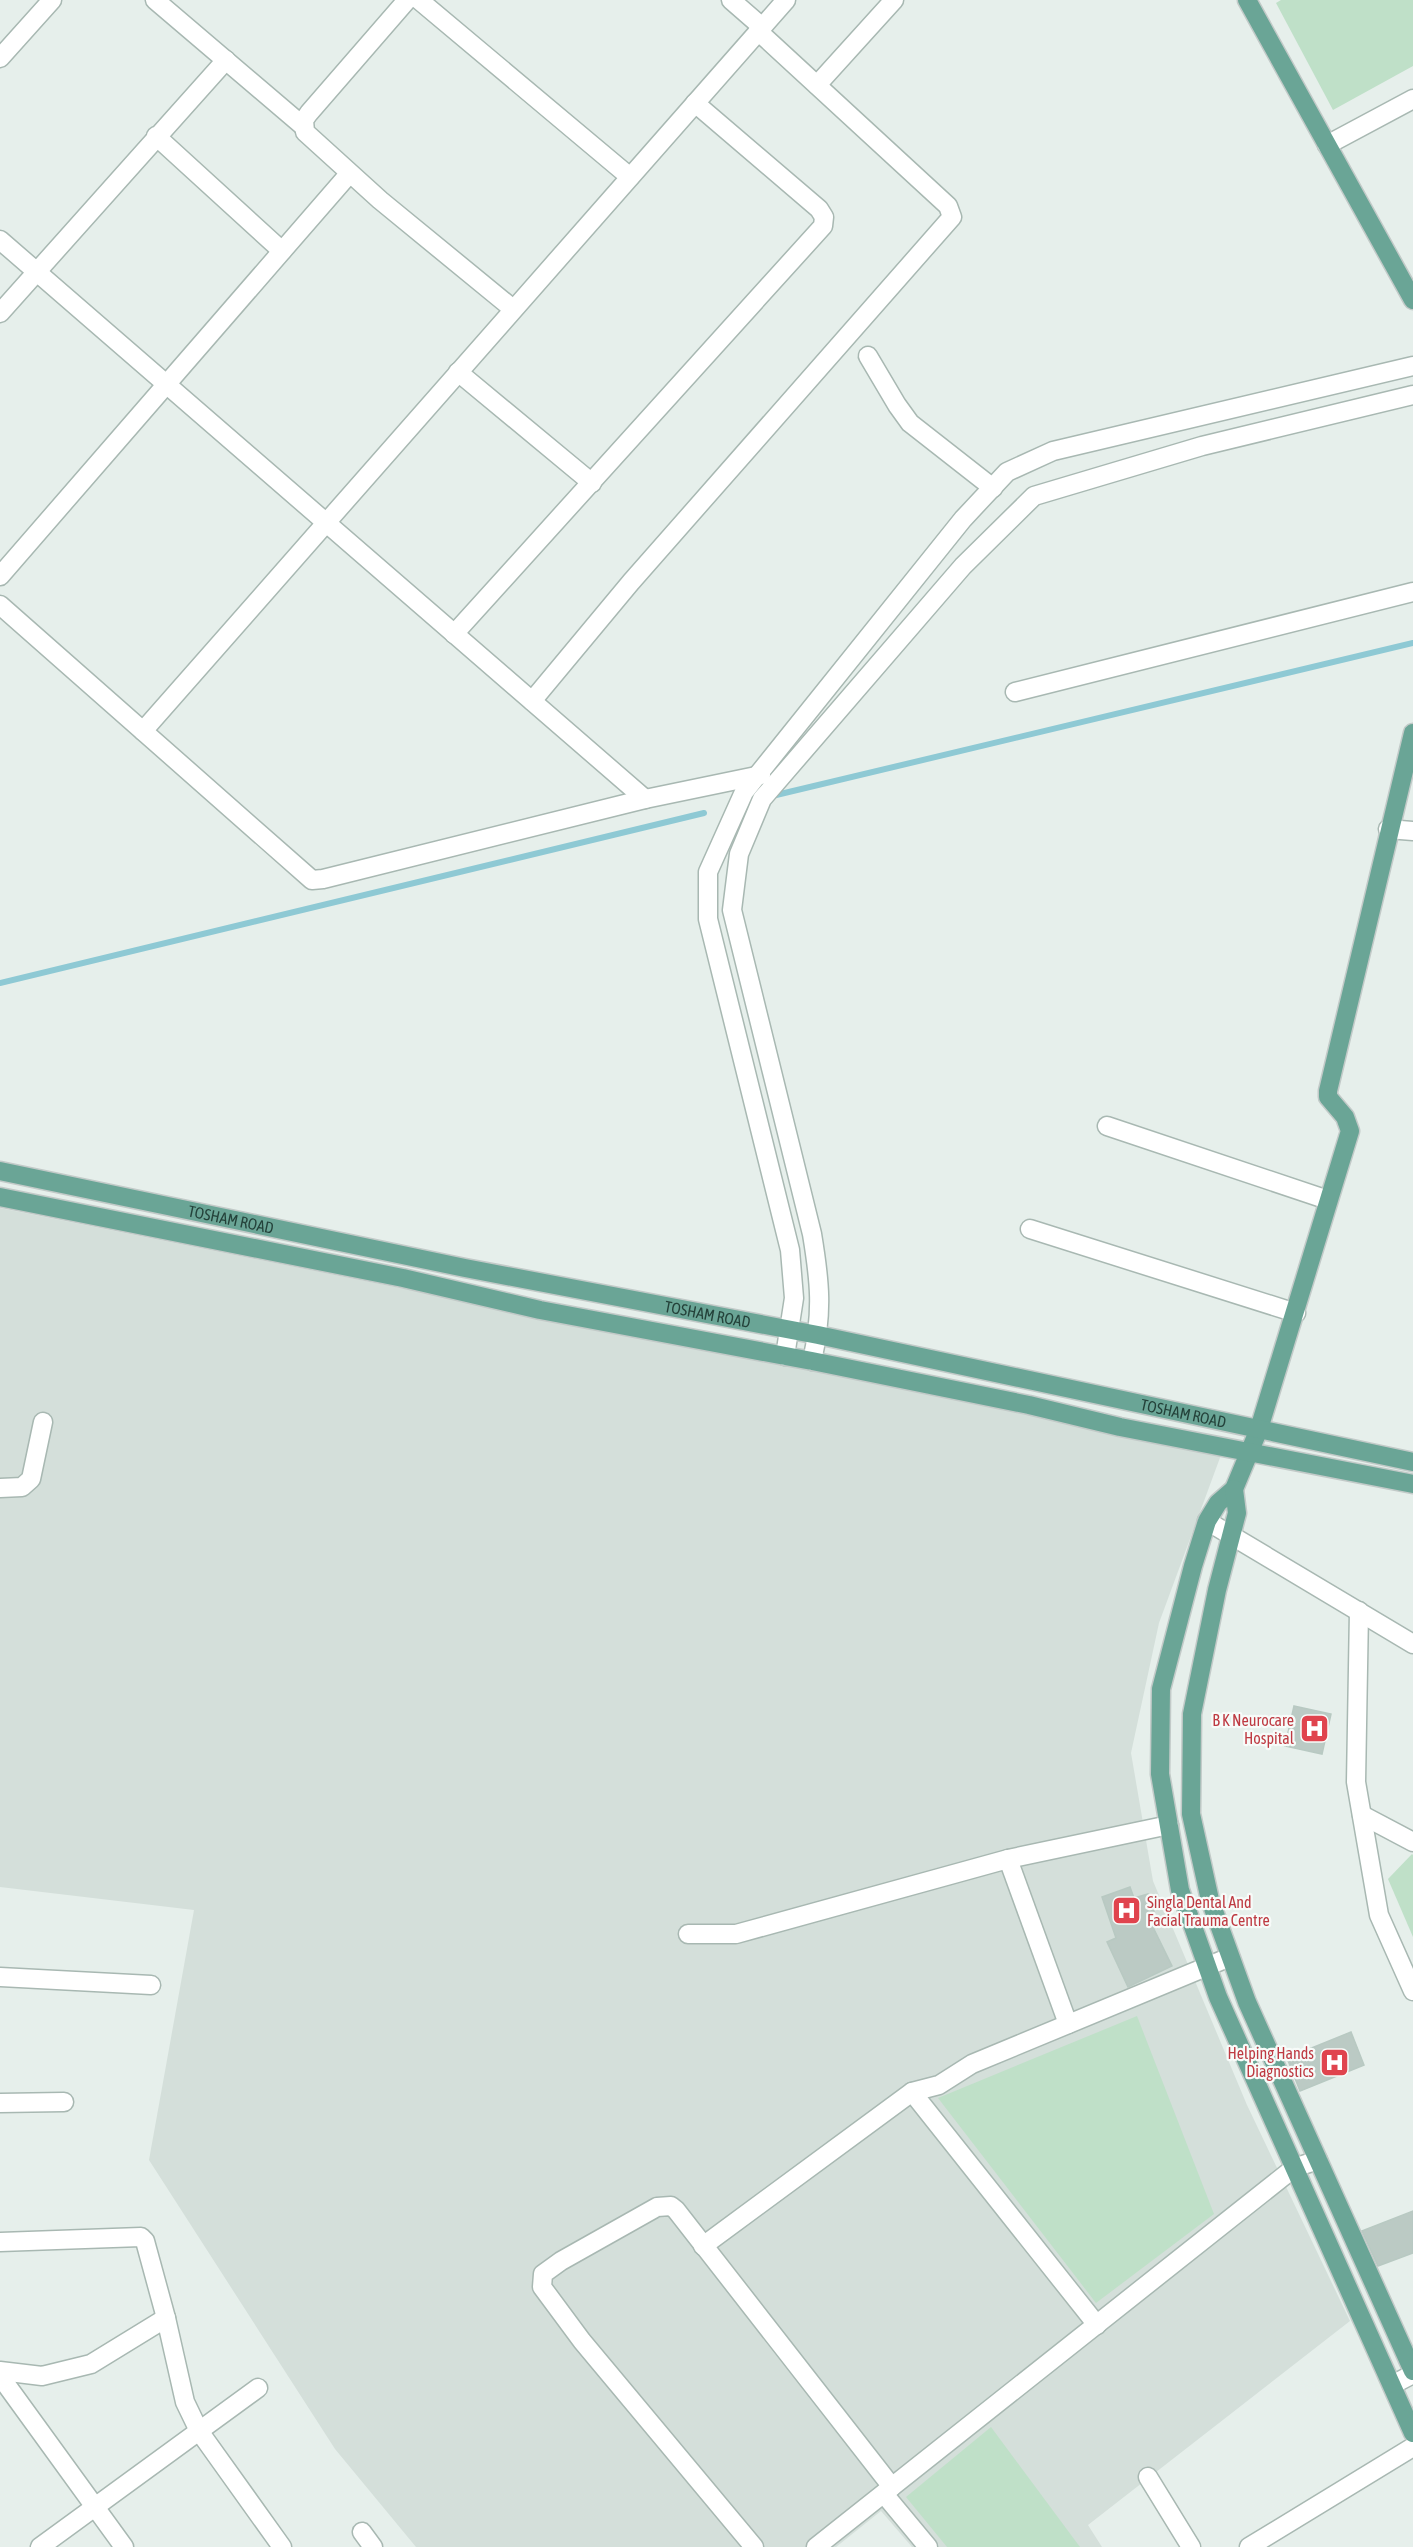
<svg xmlns="http://www.w3.org/2000/svg" width="1413" height="2547" viewBox="0 0 1413 2547" font-family="'Asap Condensed',sans-serif">
	<style>
		.built { fill: #d4dfda }
		.green { fill: #bfe0c8 }
		.lines { fill: none; stroke-linecap: round; stroke-linejoin: round }
		.stream { stroke: #8ec9d4; stroke-width: 6 }
		.building { fill: #bbcac4; stroke: #b8c9c2; stroke-width: 1.5 }
		.minor-casing { stroke: #a8b8b2; stroke-width: 21 }
		.major-casing { stroke: #c2cac8; stroke-width: 21 }
		.minor { stroke: #fff; stroke-width: 18 }
		.major { stroke: #6aa596; stroke-width: 18 }
		.labels { text-anchor: middle; dominant-baseline: central; stroke-width: 4.5; stroke-linejoin: round; paint-order: stroke }
		.street-label { font-size: 16px; fill: #24423a; stroke: #f7fbf9 }
		.health-label { font-size: 16px; fill: #be3a42; stroke: #f7fbf9; text-anchor: end }
	</style>
	<rect width="100%" height="100%" fill="#e6efeb"/>
	<!-- built -->
	<polygon class="built" points="0,1208 1001,1408 1221,1455 1159,1623 1131,1753 1153,1881 1247,2105 1350,2321 1088,2525 1102,2547 912,2547 881,2511 836,2547 416,2547 335,2449 149,2160 194,1910 0,1887"/>
	<!-- green -->
	<g class="green">
		<polygon points="1281,0 1413,0 1413,66 1333,110 1276,3"/>
		<polygon points="1412,1854 1413,1855 1413,1937 1388,1879"/>
		<polygon points="1137,2016 1214,2214 1096,2303 938,2098"/>
		<polygon points="991,2427 1080,2547 947,2547 906,2497"/>
	</g>
	<g class="lines">
		<!-- stream -->
		<g class="stream">
			<polyline points="772,796 1413,643"/>
			<polyline points="0,983 704,813"/>
		</g>
	</g>
	<!-- building -->
	<g class="building">
		<polygon points="1294,1706 1331,1714 1322,1754 1285,1746"/>
		<polygon points="1130,1887 1134,1898 1148,1894 1154,1912 1147,1915 1172,1966 1128,1987 1107,1942 1116,1938 1102,1897"/>
		<polygon points="1351,2032 1364,2065 1300,2091 1287,2058"/>
		<polygon points="1413,2211 1413,2253 1378,2266 1362,2231"/>
	</g>
	<g class="lines">
		<defs>
			<g id="minor">
				<polyline points="155,0 303,126"/>
				<polyline points="407,0 309,113 304,120 305,132 380,200 513,309"/>
				<polyline points="419,0 630,177"/>
				<polyline points="731,0 762,27"/>
				<polyline points="0,58 52,0"/>
				<polyline points="817,85 894,0"/>
				<polyline points="156,136 282,251"/>
				<polyline points="1327,145 1413,99"/>
				<polyline points="0,240 645,799"/>
				<polyline points="0,313 226,60"/>
				<polyline points="868,356 897,405 910,423 993,488"/>
				<polyline points="458,372 592,483"/>
				<polyline points="0,576 349,174"/>
				<polyline points="0,605 312,880 323,879 645,799 761,775"/>
				<polyline points="454,634 823,226 824,217 819,209 695,103"/>
				<polyline points="1015,692 1413,592"/>
				<polyline points="532,701 631,582 952,217 948,206 758,31"/>
				<polyline points="143,731 786,0"/>
				<polyline points="1388,829 1413,831"/>
				<polyline points="1107,1126 1328,1200"/>
				<polyline points="1030,1229 1296,1313"/>
				<polyline points="785,1356 794,1298 790,1250 708,919 708,872 744,792 963,519 1007,472 1053,451 1413,366"/>
				<path d="M812,1361C823,1312 820,1282 812,1234L732,910L739,854L762,799L963,566L1034,496L1202,446L1413,395"/>
				<polyline points="0,1488 22,1487 31,1479 43,1422"/>
				<polyline points="1207,1521 1413,1644"/>
				<polyline points="1359,1611 1356,1782 1379,1915 1413,1991"/>
				<polyline points="1362,1815 1413,1842"/>
				<polyline points="1008,1859 1068,2024"/>
				<polyline points="688,1934 736,1934 1008,1859 1169,1825"/>
				<polyline points="0,1977 151,1985"/>
				<polyline points="912,2092 1097,2325"/>
				<polyline points="0,2103 64,2102"/>
				<polyline points="0,2242 141,2237 145,2241 166,2318"/>
				<polyline points="703,2246 912,2092 939,2085 972,2064 1230,1957"/>
				<polyline points="0,2371 42,2376 91,2364 166,2318 185,2402 199,2431 282,2547"/>
				<polyline points="0,2376 124,2547"/>
				<polyline points="1392,2385 1413,2374"/>
				<polyline points="1148,2477 1191,2547"/>
				<polyline points="884,2494 928,2547"/>
				<polyline points="362,2532 373,2547"/>
				<polyline points="40,2547 258,2388"/>
				<polyline points="754,2547 582,2341 542,2287 543,2274 561,2261 657,2207 671,2206 676,2210 892,2487"/>
				<polyline points="816,2547 1294,2168 1318,2160"/>
				<polyline points="1249,2547 1413,2447"/>
			</g>
			<g id="major">
				<polyline points="1247,0 1413,300"/>
				<polyline points="1413,733 1328,1091 1328,1097 1345,1117 1350,1131 1259,1429 1234,1489 1218,1503 1207,1521 1193,1566 1161,1689 1160,1774 1180,1890 1218,1997 1413,2433"/>
				<path id="s1" d="M0,1171L465,1268L818,1335L1413,1462"/>
				<polyline points="0,1197 403,1278 540,1310 812,1361 1029,1405 1120,1427 1413,1484"/>
				<polyline points="1234,1489 1237,1513 1217,1590 1192,1714 1191,1814 1210,1900 1247,2002 1413,2371"/>
			</g>
		</defs>
		<!-- minor casing -->
		<use href="#minor" class="minor-casing"/>
		<!-- major casing -->
		<use href="#major" class="major-casing"/>
		<!-- minor -->
		<use href="#minor" class="minor"/>
		<!-- major -->
		<use href="#major" class="major"/>
	</g>
	<!-- icons -->
	<defs>
		<symbol id="hospital-square" viewBox="-11 -11 22 22"><rect x="-9" y="-9" width="18" height="18" rx="4" fill="#e0444e" stroke="#f7fbf9"/><path d="M-5-5h3v3.5h4V-5h3V5h-3V1.5h-4V5h-3Z" fill="#fff"/></symbol>
	</defs>
	<g fill-rule="evenodd">
		<use href="#hospital-square" x="1298" y="1712" width="33" height="33"/>
		<use href="#hospital-square" x="1110" y="1894" width="33" height="33"/>
		<use href="#hospital-square" x="1318" y="2046" width="33" height="33"/>
	</g>
	<g class="labels">
		<!-- street labels -->
		<g class="street-label">
			<text stroke="none"><textPath href="#s1" startOffset="236">TOSHAM ROAD</textPath></text>
			<text stroke="none"><textPath href="#s1" startOffset="722">TOSHAM ROAD</textPath></text>
			<text stroke="none"><textPath href="#s1" startOffset="1208">TOSHAM ROAD</textPath></text>
		</g>
		<!-- health labels -->
		<g class="health-label">
			<text x="1294" y="1720">B K Neurocare<tspan x="1294" dy="18">Hospital</tspan></text>
			<text x="1147" y="1902" text-anchor="start">Singla Dental And<tspan x="1147" dy="18">Facial Trauma Centre</tspan></text>
			<text x="1314" y="2053">Helping Hands<tspan x="1314" dy="18">Diagnostics</tspan></text>
		</g>
	</g>
</svg>
